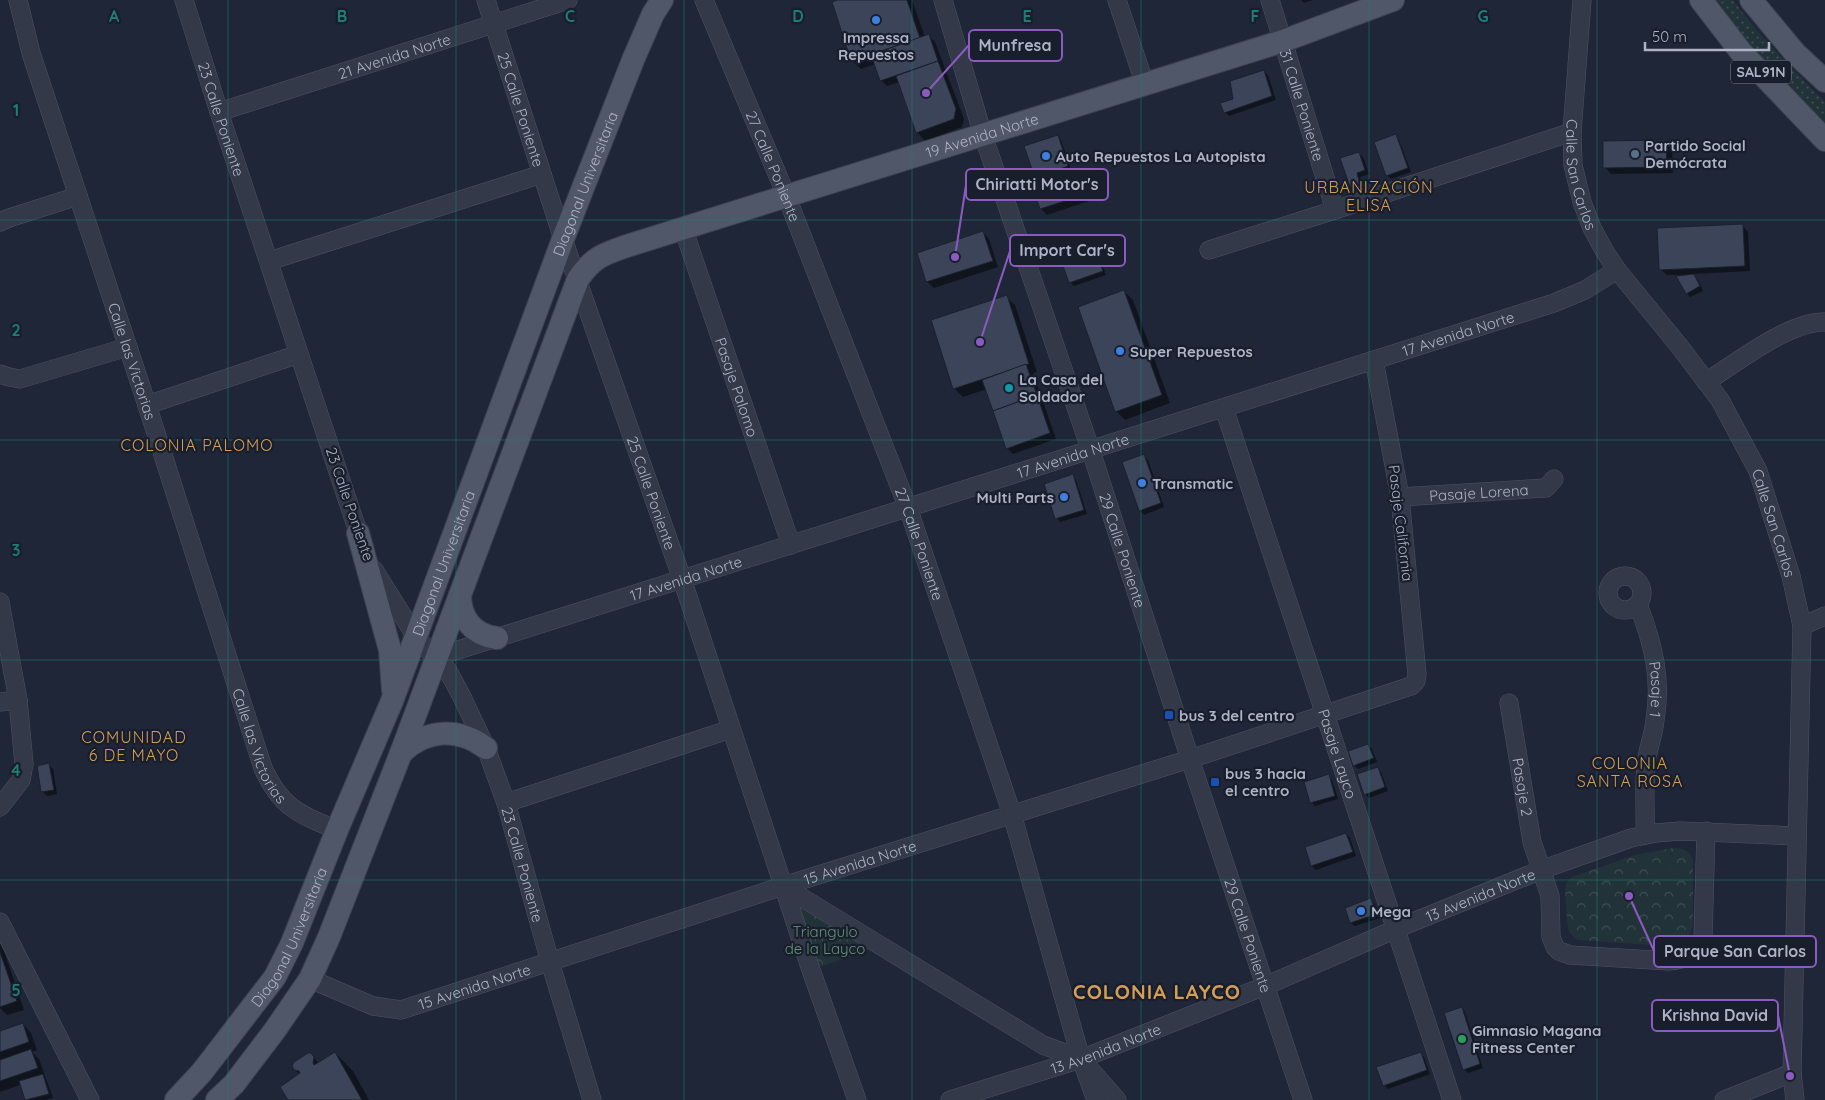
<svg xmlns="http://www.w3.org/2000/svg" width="1825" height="1100" viewBox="0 0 1825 1100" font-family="Quicksand,sans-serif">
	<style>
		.grass { fill: url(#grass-dots) }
		.forest { fill: url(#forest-crowns) }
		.pitch { fill: #213338 }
		.shadow { fill: #0007 }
		.building { fill: #3b4458; stroke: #1a202e }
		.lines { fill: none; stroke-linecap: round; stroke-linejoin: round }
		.minor-casing { stroke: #4d5363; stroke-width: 19 }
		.major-casing { stroke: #3c4251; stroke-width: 24 }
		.minor { stroke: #333948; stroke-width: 18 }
		.major { stroke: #505768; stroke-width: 22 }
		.grid { fill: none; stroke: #1f7c77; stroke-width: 1; stroke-opacity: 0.55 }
		.shop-dot { fill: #3f7fe0; stroke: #181e2c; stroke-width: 2 }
		.service-dot { fill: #5c6f8a; stroke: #181e2c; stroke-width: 2 }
		.culture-dot { fill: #0f9aa8; stroke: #181e2c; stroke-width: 2 }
		.transit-dot { fill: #1a4fb4; stroke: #181e2c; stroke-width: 2 }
		.leisure-dot { fill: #2e9e5b; stroke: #181e2c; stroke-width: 2 }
		.labels { text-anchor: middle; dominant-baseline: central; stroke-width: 4.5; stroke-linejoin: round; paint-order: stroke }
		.shield { fill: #181e2c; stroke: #808697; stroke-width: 1 }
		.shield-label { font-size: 14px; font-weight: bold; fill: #adb3c5 }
		.poi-label { font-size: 15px; font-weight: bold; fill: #adb3c5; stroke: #181e2c; text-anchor: start }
		.street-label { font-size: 15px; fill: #adb3c5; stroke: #181e2c }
		.park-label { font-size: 15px; fill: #649576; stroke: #181e2c }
		.neighbourhood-label { font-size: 16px; letter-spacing: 1px; fill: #d59e57; stroke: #181e2c }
		.district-label { font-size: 20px; font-weight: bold; letter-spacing: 1px; fill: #d59e57; stroke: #181e2c }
		.grid-label { font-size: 16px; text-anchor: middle; font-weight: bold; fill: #1f7c77; stroke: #181e2c; stroke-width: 4.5; stroke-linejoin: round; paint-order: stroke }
		.leader { fill: none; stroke: #8c5bc1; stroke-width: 2 }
		.callout-dot { fill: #8c5bc1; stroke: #181e2c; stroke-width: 2 }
		.callout { fill: #181e2c; stroke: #8c5bc1; stroke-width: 2 }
		.callout-label { font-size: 16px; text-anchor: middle; font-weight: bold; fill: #adb3c5 }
	</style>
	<defs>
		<pattern id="grass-dots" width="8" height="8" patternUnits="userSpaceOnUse" patternTransform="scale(1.25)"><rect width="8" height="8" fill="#213338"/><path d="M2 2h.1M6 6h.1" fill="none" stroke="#3f4e53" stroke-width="1.8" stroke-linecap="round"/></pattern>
		<pattern id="forest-crowns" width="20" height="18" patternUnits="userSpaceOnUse" patternTransform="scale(1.25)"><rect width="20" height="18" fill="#213338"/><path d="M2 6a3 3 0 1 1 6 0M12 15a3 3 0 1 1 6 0" fill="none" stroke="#3f4e53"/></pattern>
	</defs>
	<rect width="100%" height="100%" fill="#1f2637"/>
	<!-- grass -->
	<path class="grass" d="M1710,0H1733C1760,37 1793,69 1825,102V126L1771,74Z"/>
	<!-- forest -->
	<g class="forest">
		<path d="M1673,848C1683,848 1688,850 1693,859V924L1690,934L1683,941L1666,946L1577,940L1569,932L1567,921L1565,889L1567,882L1572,877L1635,855Z"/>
		<polygon points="783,886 881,946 811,970"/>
	</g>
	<!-- pitch -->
	<polygon class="pitch" points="1653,861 1681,875 1675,886 1647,872"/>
	<!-- shadow -->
	<g class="shadow">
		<polygon points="840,0 912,0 925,37 929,36 935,42 964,119 962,127 925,141 917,132 899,82 887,86 881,80 875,64 861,69 852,60"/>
		<polygon points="1301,0 1313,0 1304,3"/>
		<polygon points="1264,71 1268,75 1276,100 1229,116 1225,112 1235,100"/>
		<polygon points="1057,136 1061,140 1071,170 1040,181 1036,177"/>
		<polygon points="1395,136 1399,140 1411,172 1391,179 1387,175"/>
		<polygon points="1666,142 1672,148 1673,173 1611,174 1605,167"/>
		<polygon points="1359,153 1363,157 1369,174 1360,177 1363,188 1355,190 1351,186"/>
		<polygon points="1088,170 1094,176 1101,197 1047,215 1041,209"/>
		<polygon points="1742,225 1748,232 1750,271 1692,274 1698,280 1703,291 1690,297 1687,293 1677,275 1667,275 1660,269"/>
		<polygon points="983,232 989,239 998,267 934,288 927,282 918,254"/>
		<polygon points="1094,249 1098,253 1106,275 1074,286 1070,282"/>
		<polygon points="1124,291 1133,300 1170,403 1125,420 1116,411"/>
		<polygon points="1006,297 1015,305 1037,372 1033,373 1056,439 1013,454 1007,448 987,389 963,397 954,388"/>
		<polygon points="1144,456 1148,460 1164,507 1144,515 1140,511 1124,463"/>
		<polygon points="1072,476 1076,480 1087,514 1060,522 1057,518"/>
		<polygon points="1368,745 1372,749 1377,762 1358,769 1354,765"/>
		<polygon points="49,765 53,769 57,794 47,796 43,792"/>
		<polygon points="1377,768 1381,772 1388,791 1369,798 1365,794"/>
		<polygon points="1328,776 1332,780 1338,799 1315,806 1311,802"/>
		<polygon points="1346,834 1350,838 1356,856 1316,870 1312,866 1306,848"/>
		<polygon points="1371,900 1375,904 1380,918 1355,926 1351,923"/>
		<polygon points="0,939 24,1010 7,1015 0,1008"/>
		<polygon points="1461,1008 1465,1012 1483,1068 1468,1073 1464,1069"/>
		<polygon points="23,1024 31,1033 37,1050 32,1052 39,1059 53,1098 45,1100 26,1100 22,1084 0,1092 0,1032"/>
		<polygon points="335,1053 353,1071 369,1100 290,1100 300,1075 295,1070 310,1054 319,1063"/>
		<polygon points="1420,1053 1424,1057 1430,1074 1388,1089 1384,1085"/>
	</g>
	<!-- building -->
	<g class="building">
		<polygon points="837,0 907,0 920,38 851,61 832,2"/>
		<polygon points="929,34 938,61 880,81 871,55"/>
		<polygon points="938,61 956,109 954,119 916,133 896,76"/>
		<polygon points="1264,70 1272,96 1224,113 1220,103 1233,99 1230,81"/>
		<polygon points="1396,134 1408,168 1386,176 1374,142"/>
		<polygon points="1058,135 1068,166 1035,178 1024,146"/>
		<polygon points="1666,140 1667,167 1603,168 1603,141"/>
		<polygon points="1359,152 1365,170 1357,173 1360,184 1350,187 1340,158"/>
		<polygon points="1088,168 1096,191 1040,209 1032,187"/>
		<polygon points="1743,224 1745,266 1659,270 1657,228"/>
		<polygon points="983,231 993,261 926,282 917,253"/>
		<polygon points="1095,248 1103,271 1069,283 1061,260"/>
		<polygon points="1694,274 1700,286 1686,294 1676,276"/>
		<polygon points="1124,290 1162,395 1115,412 1078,307"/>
		<polygon points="1007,295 1029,364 953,389 931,320"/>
		<polygon points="1026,364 1037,395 993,411 982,380"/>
		<polygon points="1037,395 1050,433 1006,449 993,411"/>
		<polygon points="1144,454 1161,503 1139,511 1122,462"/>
		<polygon points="1073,474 1084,510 1055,519 1044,484"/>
		<polygon points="1368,744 1374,758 1353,766 1348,751"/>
		<polygon points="49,763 54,790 41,792 37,766"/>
		<polygon points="1378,767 1385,787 1364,795 1357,774"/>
		<polygon points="1329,774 1335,796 1310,803 1304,782"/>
		<polygon points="1346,833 1353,852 1311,866 1305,847"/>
		<polygon points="1371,898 1377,914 1350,923 1345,908"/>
		<polygon points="0,952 17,1001 0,1007"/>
		<polygon points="1462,1007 1480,1064 1463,1070 1444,1013"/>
		<polygon points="23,1023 29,1042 0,1052 0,1031"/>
		<polygon points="31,1049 38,1068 0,1081 0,1060"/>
		<polygon points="335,1052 362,1100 288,1100 280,1087 300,1073 299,1071 294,1070 292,1066 294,1062 308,1053 311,1053 314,1057 313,1063 314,1065"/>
		<polygon points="1421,1052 1427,1070 1383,1086 1376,1067"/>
		<polygon points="43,1074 49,1094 25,1100 19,1081"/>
	</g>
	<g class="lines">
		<defs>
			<g id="minor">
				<path id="s1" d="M18,0L31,53L147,405L263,768C281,808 299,814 337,830"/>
				<path id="s2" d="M184,0L219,112L362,544"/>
				<path id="s3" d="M486,0L563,239L682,579L811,970L857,1100"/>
				<path id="s4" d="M704,0L786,195L908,508L1012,814L1081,1059L1096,1100"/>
				<path id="s5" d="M943,0L983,135L1091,451L1190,759L1303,1100"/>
				<polyline points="1117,0 1145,85"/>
				<path id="s6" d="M1270,0L1335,210"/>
				<path id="s7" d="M1582,0L1572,132L1573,165L1582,202L1592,228L1605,252L1617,270L1680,347L1720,400L1758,471L1791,576L1802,626L1792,1073L1795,1100"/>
				<path id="s8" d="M219,112L568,0"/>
				<polyline points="0,222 9,218 78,196"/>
				<path id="s9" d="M683,228L791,545"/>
				<polyline points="1209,250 1335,210 1572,132"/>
				<polyline points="269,261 542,174"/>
				<polyline points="0,374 9,377 20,379 128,347"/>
				<path d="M1706,382C1736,363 1789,321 1825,322"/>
				<polyline points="147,405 299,354"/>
				<path id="s10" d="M1224,408L1452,1100"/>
				<path id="s11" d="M1400,497L1546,488L1554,479"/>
				<path id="s12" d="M374,570L416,637L448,671L462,697L486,748L506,803L550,962L592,1100"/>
				<circle cx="1625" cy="593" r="17"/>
				<polyline points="0,602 18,700 24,764 21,780 0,807"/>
				<path id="s13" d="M1638,604C1653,644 1662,677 1655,720C1654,733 1649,745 1647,758C1643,783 1646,810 1645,835"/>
				<polyline points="1802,626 1825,616"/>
				<path id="s14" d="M436,657L1554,303L1585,290L1617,270"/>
				<polyline points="0,702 18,700"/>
				<path id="s15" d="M1509,703L1532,842L1550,896L1551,937L1555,947L1559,951L1570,955L1669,961C1685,960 1699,954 1703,938L1706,831"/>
				<polyline points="506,803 731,729"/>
				<polyline points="783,886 1043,1045 1081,1059 1117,1100"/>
				<polyline points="0,922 90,1100"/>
				<path id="s16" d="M310,979L373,1006L401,1010L783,886L1190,759L1411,686L1416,681L1417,674L1400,497L1374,360"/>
				<path id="s17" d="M950,1100L1081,1059L1116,1045L1265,986L1396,929L1541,870L1631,838L1656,833L1680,831L1797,836"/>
				<polyline points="1724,1100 1792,1073"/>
			</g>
			<g id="major">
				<polyline points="1701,0 1741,52 1825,140"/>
				<polyline points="1751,0 1795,53 1825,81"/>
				<polyline points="358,533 390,650 393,690"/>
				<path d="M460,595C460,618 473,635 497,638"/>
				<path d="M401,753C426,729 458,727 486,748"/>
				<path id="s18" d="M176,1100L202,1072L275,977L292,943L337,830L392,701L563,239L633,60L653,14L662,0"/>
				<path id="s19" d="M217,1100L234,1084L275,1030L310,979L329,937L401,753L578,279C594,256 604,254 630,245L1283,41L1393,0"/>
			</g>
		</defs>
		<!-- minor casing -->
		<use href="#minor" class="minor-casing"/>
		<!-- major casing -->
		<use href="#major" class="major-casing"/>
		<!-- minor -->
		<use href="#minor" class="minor"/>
		<!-- major -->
		<use href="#major" class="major"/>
	</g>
	<!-- grid -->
	<path class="grid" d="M228,0V1100M456,0V1100M684,0V1100M912,0V1100M1141,0V1100M1369,0V1100M1597,0V1100M0,220H1825M0,440H1825M0,660H1825M0,880H1825"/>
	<!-- markers -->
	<g class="shop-dot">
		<circle cx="876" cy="20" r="5"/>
		<circle cx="1046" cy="156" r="5"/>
		<circle cx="1120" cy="351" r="5"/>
		<circle cx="1142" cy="483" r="5"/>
		<circle cx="1064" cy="497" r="5"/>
		<circle cx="1361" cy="911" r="5"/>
	</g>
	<circle class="service-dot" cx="1635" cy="154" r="5"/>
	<circle class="culture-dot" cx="1009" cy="388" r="5"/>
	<g class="transit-dot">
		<rect x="1164" y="710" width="10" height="10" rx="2.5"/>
		<rect x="1210" y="777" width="10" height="10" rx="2.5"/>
	</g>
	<circle class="leisure-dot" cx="1462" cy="1039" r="5"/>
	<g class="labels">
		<!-- shield labels -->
		<rect class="shield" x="1731" y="60.5" width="60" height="23" rx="4"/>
		<g class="shield-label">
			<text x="1761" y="72">SAL91N</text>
		</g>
		<!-- poi labels -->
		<g class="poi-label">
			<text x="876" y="37" text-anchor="middle">Impressa<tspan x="876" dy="17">Repuestos</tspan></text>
			<text x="1645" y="145">Partido Social<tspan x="1645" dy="17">Demócrata</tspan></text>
			<text x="1056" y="156">Auto Repuestos La Autopista</text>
			<text x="1130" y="351">Super Repuestos</text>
			<text x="1019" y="379">La Casa del<tspan x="1019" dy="17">Soldador</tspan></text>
			<text x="1152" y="483">Transmatic</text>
			<text x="1054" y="497" text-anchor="end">Multi Parts</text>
			<text x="1179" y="715">bus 3 del centro</text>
			<text x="1225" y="773">bus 3 hacia<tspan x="1225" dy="17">el centro</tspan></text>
			<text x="1371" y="911">Mega</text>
			<text x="1472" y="1030">Gimnasio Magana<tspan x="1472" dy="17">Fitness Center</tspan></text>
		</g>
		<!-- street labels -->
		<g class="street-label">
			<text stroke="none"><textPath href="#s8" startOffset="184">21 Avenida Norte</textPath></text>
			<text stroke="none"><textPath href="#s6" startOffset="110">31 Calle Poniente</textPath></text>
			<text stroke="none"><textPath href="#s3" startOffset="115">25 Calle Poniente</textPath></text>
			<text stroke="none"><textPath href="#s2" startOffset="125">23 Calle Poniente</textPath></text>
			<text stroke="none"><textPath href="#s19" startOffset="1335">19 Avenida Norte</textPath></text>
			<text stroke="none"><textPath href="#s4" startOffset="180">27 Calle Poniente</textPath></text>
			<text stroke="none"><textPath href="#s7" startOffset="176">Calle San Carlos</textPath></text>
			<text stroke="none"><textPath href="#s18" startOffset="1010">Diagonal Universitaria</textPath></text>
			<text stroke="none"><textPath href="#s14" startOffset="1072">17 Avenida Norte</textPath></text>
			<text stroke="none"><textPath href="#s1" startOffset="379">Calle las Victorias</textPath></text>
			<text stroke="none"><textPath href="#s9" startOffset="168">Pasaje Palomo</textPath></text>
			<text stroke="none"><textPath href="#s14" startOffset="668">17 Avenida Norte</textPath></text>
			<text stroke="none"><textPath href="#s11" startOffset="79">Pasaje Lorena</textPath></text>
			<text stroke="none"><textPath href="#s3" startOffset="520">25 Calle Poniente</textPath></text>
			<text transform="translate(350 504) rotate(71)">23 Calle Poniente</text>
			<text transform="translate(1401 523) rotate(83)">Pasaje California</text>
			<text stroke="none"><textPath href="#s7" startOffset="581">Calle San Carlos</textPath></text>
			<text stroke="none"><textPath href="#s4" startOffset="585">27 Calle Poniente</textPath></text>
			<text stroke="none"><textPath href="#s5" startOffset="579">29 Calle Poniente</textPath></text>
			<text stroke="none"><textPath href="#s18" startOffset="605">Diagonal Universitaria</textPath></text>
			<text stroke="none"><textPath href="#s14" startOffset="262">17 Avenida Norte</textPath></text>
			<text stroke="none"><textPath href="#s13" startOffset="88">Pasaje 1</textPath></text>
			<text stroke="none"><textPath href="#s1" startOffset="784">Calle las Victorias</textPath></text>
			<text stroke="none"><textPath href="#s10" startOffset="364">Pasaje Layco</textPath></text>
			<text stroke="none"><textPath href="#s15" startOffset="85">Pasaje 2</textPath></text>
			<text stroke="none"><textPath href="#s16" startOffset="579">15 Avenida Norte</textPath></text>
			<text stroke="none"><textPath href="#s12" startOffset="334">23 Calle Poniente</textPath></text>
			<text stroke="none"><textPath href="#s17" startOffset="569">13 Avenida Norte</textPath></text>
			<text stroke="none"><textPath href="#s5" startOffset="984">29 Calle Poniente</textPath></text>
			<text stroke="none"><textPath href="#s18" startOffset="200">Diagonal Universitaria</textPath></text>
			<text stroke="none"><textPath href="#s16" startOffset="174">15 Avenida Norte</textPath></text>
			<text stroke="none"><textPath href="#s17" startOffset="164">13 Avenida Norte</textPath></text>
		</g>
		<!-- park labels -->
		<g class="park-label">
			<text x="825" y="931">Triangulo<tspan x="825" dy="17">de la Layco</tspan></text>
		</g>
		<!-- neighbourhood labels -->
		<g class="neighbourhood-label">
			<text x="1369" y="187">URBANIZACIÓN<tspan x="1369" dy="18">ELISA</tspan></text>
			<text x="197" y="445">COLONIA PALOMO</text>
			<text x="134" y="737">COMUNIDAD<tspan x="134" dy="18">6 DE MAYO</tspan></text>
			<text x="1630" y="763">COLONIA<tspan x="1630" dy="18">SANTA ROSA</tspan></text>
		</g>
		<!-- district labels -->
		<g class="district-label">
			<text x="1157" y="991">COLONIA LAYCO</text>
		</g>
	</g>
	<g class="grid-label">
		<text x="114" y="22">A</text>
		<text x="342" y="22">B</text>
		<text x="570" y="22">C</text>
		<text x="798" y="22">D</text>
		<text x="1027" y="22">E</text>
		<text x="1255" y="22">F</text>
		<text x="1483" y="22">G</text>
		<text x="16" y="116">1</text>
		<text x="16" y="336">2</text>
		<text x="16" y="556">3</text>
		<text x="16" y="776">4</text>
		<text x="16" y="996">5</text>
	</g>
	<!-- callouts -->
	<path class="leader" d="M926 93L969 45M955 257L966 185M980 342L1010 251M1629 896L1654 951M1790 1076L1778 1015"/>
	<g class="callout-dot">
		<circle cx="926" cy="93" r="5"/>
		<circle cx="955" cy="257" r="5"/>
		<circle cx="980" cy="342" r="5"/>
		<circle cx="1629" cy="896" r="5"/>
		<circle cx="1790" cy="1076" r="5"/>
	</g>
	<g class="callout">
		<rect x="969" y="30" width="93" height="31" rx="5"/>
		<rect x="966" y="169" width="142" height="31" rx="5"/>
		<rect x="1010" y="235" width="115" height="31" rx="5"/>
		<rect x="1654" y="936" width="162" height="31" rx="5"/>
		<rect x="1652" y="1000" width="126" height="31" rx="5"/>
	</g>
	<g class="callout-label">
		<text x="1015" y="51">Munfresa</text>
		<text x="1037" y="190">Chiriatti Motor's</text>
		<text x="1067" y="256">Import Car's</text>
		<text x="1735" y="957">Parque San Carlos</text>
		<text x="1715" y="1021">Krishna David</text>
	</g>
	<!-- scale -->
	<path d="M1645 42v8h124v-8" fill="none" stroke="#adb3c5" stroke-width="2.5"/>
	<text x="1652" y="42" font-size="15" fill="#adb3c5" stroke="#181e2c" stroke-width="4" paint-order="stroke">50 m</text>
</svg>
